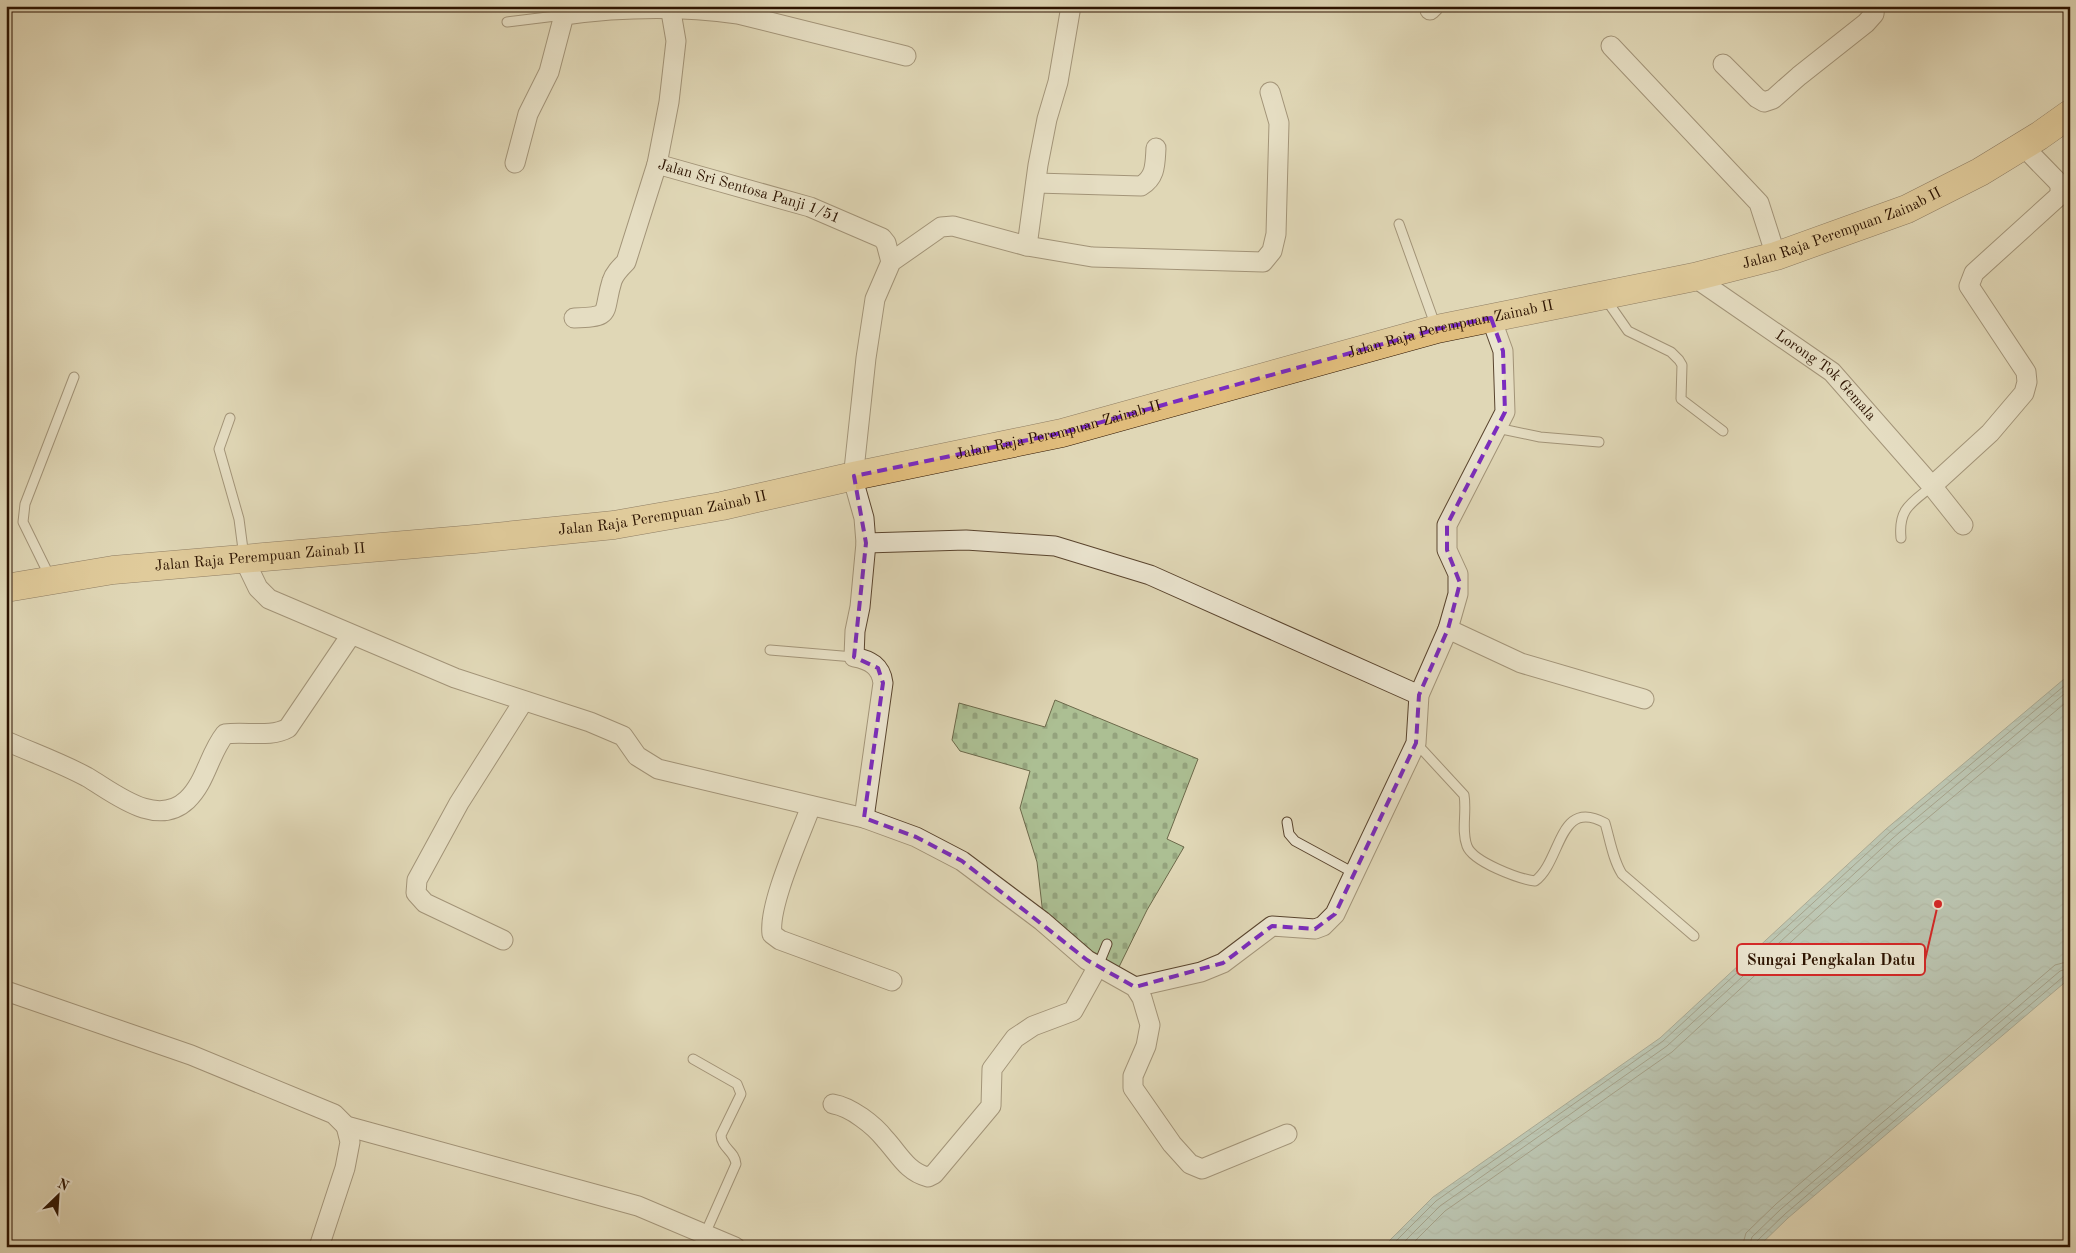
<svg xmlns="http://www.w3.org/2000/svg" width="2076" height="1253" viewBox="0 0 2076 1253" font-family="'Old Standard TT',serif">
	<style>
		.cemetery { fill: url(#cemetery-stones); stroke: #6c694a }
		.water { fill: url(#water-waves); stroke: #6c766d }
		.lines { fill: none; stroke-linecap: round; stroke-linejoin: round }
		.shore { stroke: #61665a; stroke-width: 1 }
		.lane-casing { stroke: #59442e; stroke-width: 11 }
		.street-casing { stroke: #59442e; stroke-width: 21 }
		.primary-casing { stroke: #2c1300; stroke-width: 29 }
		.lane { stroke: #ebe5d0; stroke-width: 9 }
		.street { stroke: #ebe5d0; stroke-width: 19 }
		.primary { stroke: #e0bc7b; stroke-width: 28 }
		.marked { fill: none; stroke: #7b2cbf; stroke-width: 4; stroke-dasharray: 10 6; stroke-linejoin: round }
		.labels { text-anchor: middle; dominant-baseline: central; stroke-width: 4.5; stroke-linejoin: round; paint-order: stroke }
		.street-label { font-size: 15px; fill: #2c1300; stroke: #ebe5d0 }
		.leader { fill: none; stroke: #d62828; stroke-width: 2 }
		.callout-dot { fill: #d62828; stroke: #ebe5d0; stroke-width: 2 }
		.callout { fill: #ebe5d0; stroke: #d62828; stroke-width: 2 }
		.callout-label { font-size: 16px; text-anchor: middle; font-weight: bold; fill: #2c1300 }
	</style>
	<defs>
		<pattern id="cemetery-stones" width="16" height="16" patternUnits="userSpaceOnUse" patternTransform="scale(1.25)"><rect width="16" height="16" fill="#acbf93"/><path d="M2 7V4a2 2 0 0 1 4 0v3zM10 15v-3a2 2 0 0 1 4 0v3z" fill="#94a37d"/></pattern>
		<pattern id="water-waves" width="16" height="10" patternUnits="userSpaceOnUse" patternTransform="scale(1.25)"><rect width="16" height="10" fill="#96b8b5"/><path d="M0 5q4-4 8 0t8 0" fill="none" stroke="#819d9a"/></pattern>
	</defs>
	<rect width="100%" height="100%" fill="#e0d7b6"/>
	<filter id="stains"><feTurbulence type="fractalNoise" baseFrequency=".004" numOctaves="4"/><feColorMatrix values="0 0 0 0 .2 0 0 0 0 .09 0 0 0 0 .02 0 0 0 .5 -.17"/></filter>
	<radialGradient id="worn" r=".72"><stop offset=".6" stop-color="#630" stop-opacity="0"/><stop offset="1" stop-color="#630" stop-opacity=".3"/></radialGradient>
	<!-- cemetery -->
	<polygon class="cemetery" points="1055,700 1198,759 1167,839 1184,847 1147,910 1117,971 1043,915 1037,862 1020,808 1030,771 960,751 952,740 959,703 1045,727"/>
	<!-- water -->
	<polygon class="water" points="2070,674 2070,978 1788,1218 1758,1247 1383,1247 1433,1197 1660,1038 1886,829"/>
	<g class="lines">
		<!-- shore -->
		<g class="shore">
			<polyline points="1390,1247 1436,1201 1663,1041 1889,833 2070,681"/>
			<polyline points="1399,1247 1440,1206 1667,1046 1893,838 2070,689"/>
			<polyline points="1409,1247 1445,1211 1672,1052 1898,843 2070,699"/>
			<polyline points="1742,1247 1746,1233 1776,1204 2055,965 2070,961"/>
			<polyline points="1749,1247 1752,1237 1781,1209 2060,971 2070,968"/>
			<polyline points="1755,1247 1757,1241 1785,1214 2064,976 2070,974"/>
		</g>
		<defs>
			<g id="lane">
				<polyline points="507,22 564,15"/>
				<polyline points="1399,224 1436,327"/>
				<polyline points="1605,298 1628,331 1671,352 1679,360 1682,365 1681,399 1723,431"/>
				<polyline points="230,418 219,449 239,519 244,557"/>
				<polyline points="1497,428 1540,437 1599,442"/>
				<path d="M1901,538C1898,508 1912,503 1932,486"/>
				<polyline points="50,577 23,522 25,504 74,377"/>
				<polyline points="770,650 854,657"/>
				<path d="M1416,743L1464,795C1467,812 1461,830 1467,846C1473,862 1519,879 1535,881C1562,861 1558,797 1605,823C1610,840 1613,860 1622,874L1694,936"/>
				<polyline points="1287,822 1289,834 1295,841 1354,873"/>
				<polyline points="1098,966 1107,944"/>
				<path d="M693,1059L737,1084L741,1094L721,1135C721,1148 735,1151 736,1164L705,1234"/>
			</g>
			<g id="street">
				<path id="s1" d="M670,6L676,41L669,102L657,164L810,207L882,238L886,243L891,262"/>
				<polyline points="1430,10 1434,6"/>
				<polyline points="1611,46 1759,203 1776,256"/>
				<polyline points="1723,64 1757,98 1764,102 1773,99 1799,76 1866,23 1874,14 1875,6"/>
				<path d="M515,163L528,114L549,72L564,15C621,7 680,6 738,14L906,56"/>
				<path d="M1036,183L1141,186C1156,177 1155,164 1156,148"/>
				<polyline points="1027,246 1038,165 1047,119 1058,82 1071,6"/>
				<path id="s2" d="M1694,277L1832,372L1932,486L1963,525"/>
				<path d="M574,318C614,317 602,313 612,281C614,274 620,268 626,262L657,164"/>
				<polyline points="1932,486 1990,433 2024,393 2027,382 2026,372 1969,286 1974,273 2060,195 2060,185 2057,181 2023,146"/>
				<polyline points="866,543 966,540 1055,546 1150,575 1419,695"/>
				<polyline points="244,559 258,588 269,599 455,678 590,722 623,736 637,756 658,769 864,818 916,837 962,861 1042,921 1087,960 1135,987 1142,998 1150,1025 1146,1046 1133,1076 1133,1088 1172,1144 1190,1164 1202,1169 1287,1134"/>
				<polyline points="1448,629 1521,663 1644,699"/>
				<path d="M6,741C33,753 61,763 87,777C113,792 156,829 187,800C206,782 209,754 225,734C245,731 271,738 288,728L351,635"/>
				<path d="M811,806C800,836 768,905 772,934L780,940L892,981"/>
				<path d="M864,818L883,683C881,666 870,660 854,657L855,631L860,607L866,543L864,518L853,479L866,358L875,299L891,262L941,227L953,226L1027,246L1092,257L1263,262L1272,251L1276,234L1279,123L1270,92"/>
				<polyline points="503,940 425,903 416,893 417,880 459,803 523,702"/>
				<polyline points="1135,987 1201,972 1223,963 1272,926 1315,929 1323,926 1335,914 1416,743 1419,695 1448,629 1458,594 1458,574 1447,550 1447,525 1505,412 1503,351 1491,318"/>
				<polyline points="6,991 191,1055 334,1114 346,1126 638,1206 735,1247"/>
				<path d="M833,1104C851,1107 874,1125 885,1139C899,1154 907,1172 928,1177L934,1174L991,1106L992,1069L1015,1038L1033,1026L1073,1011L1098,966"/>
				<polyline points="319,1247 345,1168 350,1142 346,1126"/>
			</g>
			<g id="primary">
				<path id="s3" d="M6,588L113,570L475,539L614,525L722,506L854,476L1062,433L1437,329L1694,277L1776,256L1907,209L1980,172L2039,136L2070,114"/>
			</g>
		</defs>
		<!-- lane casing -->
		<use href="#lane" class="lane-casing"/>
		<!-- street casing -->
		<use href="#street" class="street-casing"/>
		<!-- primary casing -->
		<use href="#primary" class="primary-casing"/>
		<!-- lane -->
		<use href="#lane" class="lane"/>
		<!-- street -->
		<use href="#street" class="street"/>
		<!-- primary -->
		<use href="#primary" class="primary"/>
	</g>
	<!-- marked area -->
	<path d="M0 0H2076V1253H0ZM1491,318L1503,351L1505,412L1447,525V550L1460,583L1448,629L1419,695L1416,743L1335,914L1315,929L1272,926L1223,963L1135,987L1087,960L962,861L916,837L864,818L883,683L878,668L854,657L866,543L854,476L1062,433L1437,329Z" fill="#e0d7b6" fill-opacity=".55" fill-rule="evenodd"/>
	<path class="marked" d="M1491,318L1503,351L1505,412L1447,525V550L1460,583L1448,629L1419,695L1416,743L1335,914L1315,929L1272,926L1223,963L1135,987L1087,960L962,861L916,837L864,818L883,683L878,668L854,657L866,543L854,476L1062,433L1437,329Z"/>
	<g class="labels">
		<!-- street labels -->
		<g class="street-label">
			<text stroke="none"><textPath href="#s1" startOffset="256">Jalan Sri Sentosa Panji 1/51</textPath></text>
			<text stroke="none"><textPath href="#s3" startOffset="1876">Jalan Raja Perempuan Zainab II</textPath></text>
			<text stroke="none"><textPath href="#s3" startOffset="1471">Jalan Raja Perempuan Zainab II</textPath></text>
			<text stroke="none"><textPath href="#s2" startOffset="165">Lorong Tok Gemala</textPath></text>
			<text stroke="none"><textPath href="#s3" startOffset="1066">Jalan Raja Perempuan Zainab II</textPath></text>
			<text stroke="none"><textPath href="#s3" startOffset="661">Jalan Raja Perempuan Zainab II</textPath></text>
			<text stroke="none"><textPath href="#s3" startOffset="256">Jalan Raja Perempuan Zainab II</textPath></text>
		</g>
	</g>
	<!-- callouts -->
	<path class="leader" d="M1938 904L1925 960"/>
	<circle class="callout-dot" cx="1938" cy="904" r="5"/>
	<rect class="callout" x="1737" y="944" width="188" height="31" rx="5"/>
	<g class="callout-label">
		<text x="1831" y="965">Sungai Pengkalan Datu</text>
	</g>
	<!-- margin -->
	<rect width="2076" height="1253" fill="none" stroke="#e0d7b6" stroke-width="25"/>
	<rect x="8" y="8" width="2061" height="1238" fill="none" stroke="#2c1300" stroke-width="2.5"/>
	<rect x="12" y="12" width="2051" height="1228" fill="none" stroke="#2c1300"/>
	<!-- north arrow -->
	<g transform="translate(58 1196) rotate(25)" stroke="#ebe5d0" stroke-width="4" paint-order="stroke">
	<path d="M0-4L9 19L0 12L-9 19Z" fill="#2c1300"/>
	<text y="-8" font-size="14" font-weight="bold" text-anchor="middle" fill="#2c1300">N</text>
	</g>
	<rect width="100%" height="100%" filter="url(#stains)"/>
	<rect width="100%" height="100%" fill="url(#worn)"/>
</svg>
